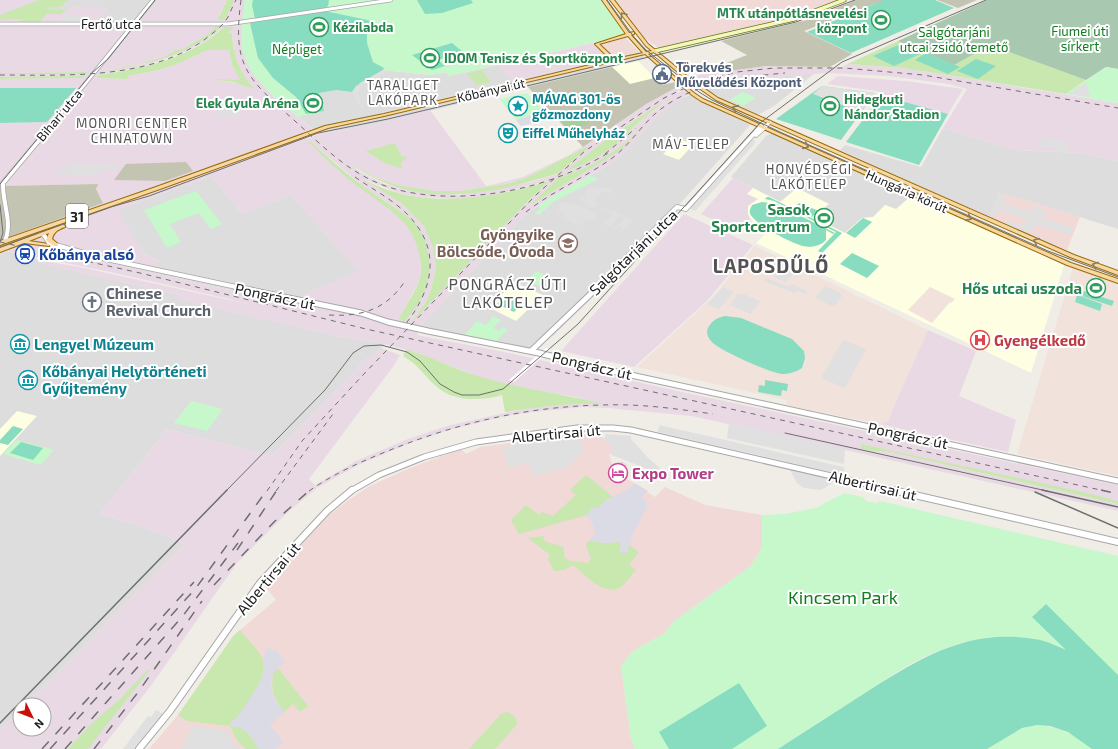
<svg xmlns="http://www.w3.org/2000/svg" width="1118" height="749" viewBox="0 0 1118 749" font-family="'Exo 2',sans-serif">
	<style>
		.residential { fill: #dedddd }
		.commercial { fill: #f0d9d7 }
		.industrial { fill: #e9d9e5; fill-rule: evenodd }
		.education { fill: #fdfee2 }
		.military { fill: #f1e2db }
		.construction { fill: #c4c4b2 }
		.grass { fill: #c8e8af }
		.forest { fill: #a9ce9d }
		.cemetery { fill: #a8c8af }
		.park { fill: #c6f8cc }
		.pitch { fill: #88dcbf }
		.parking { fill: #e0e0e0 }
		.plaza { fill: #dbdbe6 }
		.pier { fill: #fff }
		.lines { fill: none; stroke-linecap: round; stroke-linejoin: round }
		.tertiary-far3-casing { stroke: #a7a7a7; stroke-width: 4.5 }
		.tertiary-far2-casing { stroke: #a7a7a7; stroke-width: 5.5 }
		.tertiary-far1-casing { stroke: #a7a7a7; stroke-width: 7 }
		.tertiary-casing { stroke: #a7a7a7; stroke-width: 8 }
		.secondary-casing { stroke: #647409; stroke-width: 5 }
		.primary-casing { stroke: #966c06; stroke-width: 2 }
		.tertiary-far3 { stroke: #fff; stroke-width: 3 }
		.tertiary-far2 { stroke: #fff; stroke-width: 4 }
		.tertiary-far1 { stroke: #fff; stroke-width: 5 }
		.tertiary { stroke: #fff; stroke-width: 6 }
		.secondary { stroke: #f2f7bd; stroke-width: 3.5 }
		.primary { fill: #f8d7a3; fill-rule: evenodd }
		.tram-far1 { stroke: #6e6e6e; stroke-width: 1 }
		.tram { stroke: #6e6e6e; stroke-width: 1.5 }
		.rail-far1 { stroke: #6e6e6e; stroke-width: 1; stroke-dasharray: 5 5; stroke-linecap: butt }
		.rail { stroke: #6e6e6e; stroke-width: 1.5; stroke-dasharray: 10 10; stroke-linecap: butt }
		.oneway { stroke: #8c7c62 }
		.labels { text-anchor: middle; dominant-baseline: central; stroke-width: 4; stroke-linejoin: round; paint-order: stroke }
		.far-leisure-label { font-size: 13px; font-weight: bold; fill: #27864d; stroke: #fff; text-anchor: start }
		.far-street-label { font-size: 13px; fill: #202020; stroke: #fff }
		.far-park-label { font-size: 13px; fill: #107c1d; stroke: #fff }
		.far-service-label { font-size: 13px; font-weight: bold; fill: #4e5e75; stroke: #fff; text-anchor: start }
		.far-neighbourhood-label { font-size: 13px; letter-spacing: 1px; fill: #535353; stroke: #fff }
		.far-culture-label { font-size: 13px; font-weight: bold; fill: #0d838f; stroke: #fff; text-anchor: start }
		.shield { fill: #fff; stroke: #636363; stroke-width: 1 }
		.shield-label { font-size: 14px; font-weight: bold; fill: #202020 }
		.leisure-label { font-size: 15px; font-weight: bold; fill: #27864d; stroke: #fff; text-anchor: end }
		.education-label { font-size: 15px; font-weight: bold; fill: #785e54; stroke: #fff; text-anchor: end }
		.street-label { font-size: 15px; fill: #202020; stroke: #fff }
		.transit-label { font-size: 15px; font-weight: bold; fill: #164399; stroke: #fff; text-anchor: start }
		.worship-label { font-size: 15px; font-weight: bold; fill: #5b616d; stroke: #fff; text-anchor: start }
		.health-label { font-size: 15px; font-weight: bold; fill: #be3a42; stroke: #fff; text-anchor: start }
		.culture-label { font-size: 15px; font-weight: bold; fill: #0d838f; stroke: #fff; text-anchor: start }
		.hotel-label { font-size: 15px; font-weight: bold; fill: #b23c85; stroke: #fff; text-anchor: start }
		.neighbourhood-label { font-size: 16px; letter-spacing: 1px; fill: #535353; stroke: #fff }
		.near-park-label { font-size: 18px; fill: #107c1d; stroke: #fff }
		.district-label { font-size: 19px; font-weight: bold; letter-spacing: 1px; fill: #535353; stroke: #fff }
	</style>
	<rect width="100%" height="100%" fill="#f0ede7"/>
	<!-- residential -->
	<g class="residential">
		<polygon points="60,0 159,0 140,23 94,23 108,7 73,7 63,14 49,14 44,11"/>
		<polygon points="639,52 646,59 371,125 319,134 298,117 306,114 319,93 336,90 352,92 356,86 383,70 431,75 446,72 449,76 498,65 513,81"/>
		<polygon points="815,73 774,106 758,115 726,101 707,90 708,88 735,81"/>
		<polygon points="690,95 751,124 678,206 652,229 620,263 529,348 498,344 420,327 518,222 533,209 613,162 628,149 660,113 677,101"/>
		<polygon points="943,128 1015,150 1080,153 1118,161 1118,229 999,192 989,217 840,150 845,145 921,167"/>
		<polygon points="772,133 829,159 911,196 896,210 885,205 873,217 862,218 845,233 731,177 766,136"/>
		<polygon points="212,176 242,214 291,195 359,271 301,296 296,305 148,272 160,261 143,253 117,210"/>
		<polygon points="0,250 35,258 38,260 37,262 61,268 180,295 177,299 337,336 385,344 374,355 366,359 272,456 167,429 100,514 138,525 185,544 25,705 20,705 20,710 0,730"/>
	</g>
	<!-- commercial -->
	<g class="commercial">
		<polygon points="614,0 840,0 801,15 659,48 643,37"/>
		<polygon points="624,36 639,52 609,59 592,43"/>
		<polygon points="999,192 1080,217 1067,250 989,217"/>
		<polygon points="599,434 615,449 609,454 612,464 616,466 621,461 628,465 623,470 628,474 626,478 655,497 665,487 705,505 762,515 762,548 751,566 674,621 665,633 632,652 621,666 631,739 635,749 149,749 178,715 234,635 276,600 264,585 328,516 346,502 368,487 410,468 461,449 466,454 480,447 571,435"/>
	</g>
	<!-- industrial -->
	<g class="industrial">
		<path d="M0,0H60L44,11L50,14H63L73,7H108L95,23H140L159,0H227L218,18L234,0H245L243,27L245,57L254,75L262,84L273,96L312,129L301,133L307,139L319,134L371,125L430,110L486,186L523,177L567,156L595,139L645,104L679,86L682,89L667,97L684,90L689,94L660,113L628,149L613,162L555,195L533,209L518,222L420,327L417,335L509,353L673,390L1118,485V501L861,444V450L890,452L1118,504V511L692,416L607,408L583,407L533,412L506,416L449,430L410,443L358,465L317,488L288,512L237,563L150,687L101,749H0V730L20,710V729H44V705H25L185,544L138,525L100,514L167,429L272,456L366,359L374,355L381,348L400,355L395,364L309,479L315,485L356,461L408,439L447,426L527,408L581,403L601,404L572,396L531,390L479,377L417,353L385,344L337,336L176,299L180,295L61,268L36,262L38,260L80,267L247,304L225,298L110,272L0,250V240L103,202L96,189L97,184L0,186V123L47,122L76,88H0V79L83,78L88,72L0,73ZM216,26L213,33L203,40L194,45L167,56L140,65L97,72L139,64L166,56L175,50L183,49L208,34ZM224,27L230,30L229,33H232L235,58L244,77L253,88L241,84L217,80H241L232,65L229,50H208L175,65L159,70L128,76L127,79L96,78L98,75L141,67L185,52L206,41ZM667,101L645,117L615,145L591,161L567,171L603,142L653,108ZM642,127L623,148L615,154L529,206L559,178L584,169L605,158L620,147ZM308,141H310L364,187L395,207L412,220L423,237L428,248L429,258L428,278L421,300L403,321L399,319L420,279L421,269L419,249L411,230L391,209L360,188ZM586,147L587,148L558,174L531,182L460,195L419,192L384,184L362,173L350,163L374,177L398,185L434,191H459L506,184L526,178ZM212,176L242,214L291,195L358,271L301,296L295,305L149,272L160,261L143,253L118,210ZM364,179L399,193L419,197L462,199L487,197L550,180L524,205L412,321L426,302L431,289L436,268L434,247L424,226L417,218L405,208L401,203Z"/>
		<polygon points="592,43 609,59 512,81 498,65"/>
		<polygon points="849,64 903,68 1118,103 1118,161 1080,153 1015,150 943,128 967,89 949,84 888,76 827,73 760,78 735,81 708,88 702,84 715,81 714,80 743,75 713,78 699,82 693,78 719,66 723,72 765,66 842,67"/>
		<polygon points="83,73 82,76 71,77 0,77 0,74"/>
		<polygon points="838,76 906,81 963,89 948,114 887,97 881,96 878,95 879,92 876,91 827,84"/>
		<polygon points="733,178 765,194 748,214 750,219 737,231 701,214"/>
		<polygon points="684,214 753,245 707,301 634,367 561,351"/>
		<polygon points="928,330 976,351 959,396 1016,420 1008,452 879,424 888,421 900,389"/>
	</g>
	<!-- education -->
	<g class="education">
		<polygon points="638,61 655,78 630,84 612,67"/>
		<polygon points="679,139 694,144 679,160 663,154"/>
		<polygon points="753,188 780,202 797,188 829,204 813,217 845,233 862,218 873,217 885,205 896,209 911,196 1064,265 1031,373 756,243 769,230 754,223 748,214 748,206 758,199 747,194"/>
		<polygon points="513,282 543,295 516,321 490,308"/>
		<polygon points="17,411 37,416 0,456 0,429"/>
	</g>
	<!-- military -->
	<g class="military">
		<polygon points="755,246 928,330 887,422 879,424 785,405 787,400 637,367 714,296"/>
		<polygon points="1073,268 1118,284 1118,476 1017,454"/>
		<polygon points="930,287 955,299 951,303 950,302 932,323 908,310"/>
	</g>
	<!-- construction -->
	<g class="construction">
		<polygon points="856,0 885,0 804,31 852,54 830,67 765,66 722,72 719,66 747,55 721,41 807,20"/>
		<polygon points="937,0 977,0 958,8"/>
		<polygon points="612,67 630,84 655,78 663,85 675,82 679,86 646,104 583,147 528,87"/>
		<polygon points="186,162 193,171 165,181 114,180 126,164"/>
		<polygon points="98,184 96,189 103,203 0,240 0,186"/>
	</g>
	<!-- grass -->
	<g class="grass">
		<polygon points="39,0 68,0 60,7 51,7 48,10 66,10 61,14 47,14 38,23 19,22 22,19 2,20 0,18 0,15"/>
		<polygon points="227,0 234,0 225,20 218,19"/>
		<path d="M216,26L220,27C188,57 139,66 97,72L139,64L166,56L175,50L183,49L208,34Z"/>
		<path d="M224,27H232L233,30H230L229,33H232C233,55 239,72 254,89L233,82L210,79L240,80L232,65L229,50H208L175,65L159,70L128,76L127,79L96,78L98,75C141,69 192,58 224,27Z"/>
		<polygon points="898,41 954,65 990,45 1086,80 1066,94 903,68 849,64 841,67"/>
		<polygon points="481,70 491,82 477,85 467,74"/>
		<polygon points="88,72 83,78 0,79 0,77 82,76 83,74 0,74 0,73"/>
		<path d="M670,99C661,105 653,110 645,117C629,130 617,146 599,156C580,168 560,173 539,179C475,198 407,206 350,163L374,177L398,185L434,191H459L506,184L526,178L586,147L588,148L559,173L566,171L603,142L653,108Z"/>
		<path d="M649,119L623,148L615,154L529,206L558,178L550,180L524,205L410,324L426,302L431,289L436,268L433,247L424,226L401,203L357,175C413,211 485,200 545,182C568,174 591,168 611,153C626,144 637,131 649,119Z"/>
		<path d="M310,141C327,156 344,172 363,186C379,198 396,207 411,219C432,238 435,277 420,301C415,309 409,316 403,323V321L399,319C404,308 417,289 420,278C422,271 421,262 419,254C413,220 385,207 360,188C341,174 325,157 308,142Z"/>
		<polygon points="395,143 402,157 405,156 406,158 400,164 403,169 384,163 366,151"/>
		<path d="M406,350C432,356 455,370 481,377C522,389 563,394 604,404C571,403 537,407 505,412L502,395C483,401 453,402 437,387C424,376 420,366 403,356Z"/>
		<polygon points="861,444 1083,492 1118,501 1118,504 890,452 861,450"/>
		<polygon points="586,475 613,497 606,500 597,509 592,508 587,515 519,534 511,520 526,505 539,515 542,512 553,516 576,495 570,490"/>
		<path d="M544,536L543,539C547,544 557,544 563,547L565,558L570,561L588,563L591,559L586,545L588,541L607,543L619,542L621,544L619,552L626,553L629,544L639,553L629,564L636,570C631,575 625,585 619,588C604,596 584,574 573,565L564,570L554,571L548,559L550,555L528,538Z"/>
		<path d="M240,630C245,637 261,652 263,660C268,681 247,702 237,718L241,728L249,734L259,749H246L237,741L230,726L187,721L178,715L234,635Z"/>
		<path d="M278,668L308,706L300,712L293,704L284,712C273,696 271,692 273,672Z"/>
		<polygon points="148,669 149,671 88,749 68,749 90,725 122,697"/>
		<path d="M506,712C512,713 517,718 517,724L495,749H469L501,714Z"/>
	</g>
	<!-- forest -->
	<polygon class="forest" points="577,114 585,115 591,121 587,122 589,124 568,130 561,122 579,117"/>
	<!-- cemetery -->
	<polygon class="cemetery" points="987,0 1118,0 1118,69 1106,67 1086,80 990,45 954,65 898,41"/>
	<!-- park -->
	<g class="park">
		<path d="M245,0H601L625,34L622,36L449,76L446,72L431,75L383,70L356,86L352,92L336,90L319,93L324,111L298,117C276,98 246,77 242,46C240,31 243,15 245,0Z"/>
		<polygon points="1106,67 1118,69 1118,103 1066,94"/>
		<polygon points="743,92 756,98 743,106 729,100"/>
		<polygon points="527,93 545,113 516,120 499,99"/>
		<polygon points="590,176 599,179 553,202 539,215 535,213 541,208 538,206 555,195"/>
		<polygon points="196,191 222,224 211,229 199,213 170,224 181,242 167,248 144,210"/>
		<polygon points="536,271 548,277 539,286 528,280"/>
		<polygon points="493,316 501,320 493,328 499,331 503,327 508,330 495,342 464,336 477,321 486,325"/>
		<polygon points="191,401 223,409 207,431 174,423"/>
		<polygon points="17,440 54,450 41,465 3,454"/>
		<polygon points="844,493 863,497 866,501 876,503 880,501 1118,556 1118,675 1046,604 1032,617 1068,651 1048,642 1026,638 991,637 964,642 930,654 905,667 778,749 635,749 631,739 621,666 632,652 665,633 674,621 751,566 762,548 762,515 785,514 816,508"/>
		<path d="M1037,725C1058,727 1076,734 1092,749H987L1022,728Z"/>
	</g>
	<!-- pitch -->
	<g class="pitch">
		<polygon points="253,0 329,0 328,6 325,8 255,19 252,5"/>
		<polygon points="417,0 471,0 473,3 442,13 425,14"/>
		<polygon points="884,0 935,0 954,8 851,53 807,32"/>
		<polygon points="325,11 372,21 374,23 369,32 367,34 367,43 373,62 384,68 383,70 356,86 352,92 336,90 319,93 324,111 306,114 296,97 273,78 258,58 250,23"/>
		<polygon points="452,43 463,52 438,60 445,66 432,70 412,55"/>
		<polygon points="898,45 920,54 894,66 873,56"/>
		<polygon points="926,53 960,67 948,74 915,60"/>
		<polygon points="976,59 996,66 978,79 957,71"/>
		<polygon points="822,86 875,93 841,140 776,119"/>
		<polygon points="0,88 76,88 47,122 0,123"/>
		<polygon points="881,96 887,97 948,114 919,165 846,142"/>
		<polygon points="767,197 769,197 842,233 822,253 818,251 836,232 774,201 765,199"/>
		<path d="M762,202L777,204L835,233L833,234L826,230V240C821,246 811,248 803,246C793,244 752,223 750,213C749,210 751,208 752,205Z"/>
		<polygon points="799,203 819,211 812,217 794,208"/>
		<polygon points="863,218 872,222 855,238 846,233"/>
		<polygon points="852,253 879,266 867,278 840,264"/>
		<polygon points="1074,288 1114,301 1112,306 1072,293"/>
		<polygon points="1077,295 1102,304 1100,311 1075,302"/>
		<polygon points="504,297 512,301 516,297 525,302 514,312 497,304"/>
		<path d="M725,316L741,318L792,339L804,351L805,358L802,368C796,372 789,374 782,374C770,373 719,350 712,342C707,337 705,331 710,325C713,320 719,317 725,316Z"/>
		<polygon points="765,380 788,384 787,391 782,390 781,396 758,392 759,385 765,386"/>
		<polygon points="13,426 23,429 8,445 0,443 0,440"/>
		<polygon points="21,442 43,448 33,460 10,453"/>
		<path d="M1046,604L1118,675V749H1092L1068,732L1050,726L1037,725L1022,728L987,749H778C807,730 836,712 865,693C912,663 958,633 1017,637C1027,638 1040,639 1050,643C1055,645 1061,648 1066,650L1032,617Z"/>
		<polygon points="739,683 767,726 732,749 669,749 659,732"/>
	</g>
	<!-- parking -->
	<g class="parking">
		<polygon points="67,15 93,15 87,22 60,22"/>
		<polygon points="383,70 388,71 362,85 358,95 363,107 360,108 352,92 360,83"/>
		<polygon points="1086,82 1090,97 1068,94"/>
		<polygon points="822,86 875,93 861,112 813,94"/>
		<polygon points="458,94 459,96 382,114 381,112"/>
		<polygon points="228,97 232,98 227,102 227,104 240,115 232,118 214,118"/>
		<polygon points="137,131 148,131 155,139 149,142 152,145 131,146 135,140 111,140 117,133 130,133 128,135 134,135"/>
		<polygon points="1038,137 1065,142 1070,153 1060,153 1054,146 1046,147 1038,146"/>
		<polygon points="753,140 755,140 755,143 695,211 689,208 750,141"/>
		<polygon points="69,164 120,164 116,169 102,169 99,175 67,175 68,173 57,173 60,169 64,169"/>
		<polygon points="595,187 607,188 612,190 615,194 603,191 593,201 599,204 595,208 589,206 582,202 580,198 585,197 586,191"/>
		<polygon points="998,193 1006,196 1003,204 1032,211 1035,205 1038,206 1038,207 1046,212 1043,218 1073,228 1071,235 1037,224 1033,232 1030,231 1028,233 1006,224 1008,221 1022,226 1027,219 1000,210 998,210 995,217 990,215"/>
		<polygon points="562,202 568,204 571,202 598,215 592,221 587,219 579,226 560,217 564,213 557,210 560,207 558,206"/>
		<polygon points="604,208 618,213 634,220 622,232 620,231 622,228 617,226 625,218 619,216 610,225 619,229 617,230 603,224 613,214 603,209"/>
		<polygon points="620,265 623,267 553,336 548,334"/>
		<polygon points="784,266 796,270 785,282 773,276"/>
		<polygon points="766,278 789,287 792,284 808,292 805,294 797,290 795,293 764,281"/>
		<polygon points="825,286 840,293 842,296 834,307 815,298"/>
		<polygon points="723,287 734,292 719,309 707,304"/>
		<polygon points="738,294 743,294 760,301 751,314 729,305"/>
		<polygon points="843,340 866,349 845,388 821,378"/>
		<polygon points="729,423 845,449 844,464 727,438"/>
		<polygon points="659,425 844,467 844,475 658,432"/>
		<polygon points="575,434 580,434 584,451 568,467 533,476 528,463 509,468 502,450 508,445"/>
		<polygon points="606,434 631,436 631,439 648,458 660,468 654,475 645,468 609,454 614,449 604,439"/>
		<polygon points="789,468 839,479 821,490 804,488 797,483"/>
		<polygon points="156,710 163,714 136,749 123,749 148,716 151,717"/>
		<polygon points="192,726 227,731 235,746 239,749 182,749"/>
	</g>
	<!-- plaza -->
	<g class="plaza">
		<polygon points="545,113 549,119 521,126 516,120 534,114"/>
		<polygon points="635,483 648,491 642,496 647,503 647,508 631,537 633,539 629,544 627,553 619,552 621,544 619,542 607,543 588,541 594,536 595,533 593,525 587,515 592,508 597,508 606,500 632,487"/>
		<polygon points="267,648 276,650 285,662 273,672 271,688 274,698 284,712 270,725 283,742 275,749 259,749 249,734 241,728 230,726 232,720 237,718 260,683 263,672 263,659"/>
	</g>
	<!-- pier -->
	<polygon class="pier" points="546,348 551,349 514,382 509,380"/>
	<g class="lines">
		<defs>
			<g id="tertiary-far3">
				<polyline points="0,24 228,24 391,0"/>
				<polyline points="50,127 153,0"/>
				<polyline points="765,127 770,122"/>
			</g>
			<g id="tertiary-far2">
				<polyline points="756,135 766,126"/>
				<polyline points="41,234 44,235 49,243 106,259 241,288"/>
				<path d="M5,241C13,222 2,202 3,183L51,126"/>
				<polyline points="596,288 677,207 686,209 761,126"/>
			</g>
			<g id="tertiary-far1">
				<polyline points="236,287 361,313 388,322 428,331 539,353 594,367 1118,481"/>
				<polyline points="531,351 598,287"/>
				<polyline points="351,491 379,475 424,457 476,442 577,428 613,428 631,430 897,491"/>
			</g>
			<g id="tertiary">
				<polyline points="893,490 1118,542"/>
				<polyline points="139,749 170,711 260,583 327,511 352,490"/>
			</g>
			<polyline id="secondary" points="655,51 794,19 844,0"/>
			<g id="primary">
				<path d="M602,0H606L629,33L634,32V34L631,35L646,52L652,51L646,46L610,0H614L648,44L688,77L718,98L1074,255L1118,271V275L1070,257L716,100L686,79L654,52L648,54L694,93L703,99L1071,263L1118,279V283L1067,265L701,101L692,95L645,54L384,116L328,128L160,189L0,245V241L156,187L325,126L384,114L611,60L595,44L626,34ZM628,36L643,53L615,59L599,44Z"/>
				<path d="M63,224L65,226V227C57,230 54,232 52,239L58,244V246H54L47,241L46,240L49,233L29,241L49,244V246L24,243L0,252V248Z"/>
			</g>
		</defs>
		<!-- tertiary-far3 casing -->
		<use href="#tertiary-far3" class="tertiary-far3-casing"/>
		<!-- tertiary-far2 casing -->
		<use href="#tertiary-far2" class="tertiary-far2-casing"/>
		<!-- tertiary-far1 casing -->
		<use href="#tertiary-far1" class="tertiary-far1-casing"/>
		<!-- tertiary casing -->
		<use href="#tertiary" class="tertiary-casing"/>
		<!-- secondary casing -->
		<use href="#secondary" class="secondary-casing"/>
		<!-- primary casing -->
		<use href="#primary" class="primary-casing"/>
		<!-- tertiary-far3 -->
		<use href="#tertiary-far3" class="tertiary-far3"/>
		<!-- tertiary-far2 -->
		<use href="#tertiary-far2" class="tertiary-far2"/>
		<!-- tertiary-far1 -->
		<use href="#tertiary-far1" class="tertiary-far1"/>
		<!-- tertiary -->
		<use href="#tertiary" class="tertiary"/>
		<!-- secondary -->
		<use href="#secondary" class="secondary"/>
		<!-- primary -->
		<use href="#primary" class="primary"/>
		<!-- tram-far1 -->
		<g class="tram-far1">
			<polyline points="607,0 634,37 646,50 699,92 712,100 780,132 1048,251 1118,277"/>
			<polyline points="0,184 93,72 108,59 155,0"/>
			<polyline points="0,205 3,233 0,242"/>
			<polyline points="0,247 111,207 149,196 318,133 388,119 796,22 855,0"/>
			<polyline points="785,433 1047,491"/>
			<polyline points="226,491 325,390 353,353 364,346 381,345 407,352 420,361 440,384 454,392 462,395 479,395 503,389 578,324 760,123 842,62 986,0"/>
		</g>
		<!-- tram -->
		<g class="tram">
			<polyline points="1042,490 1118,507"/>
			<polyline points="1035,492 1118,528"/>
			<polyline points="0,723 227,490"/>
		</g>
		<!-- rail-far1 -->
		<g class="rail-far1">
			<path d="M241,0C232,67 247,78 295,121C318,142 341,165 369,179C422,206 504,198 558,177C577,170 593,162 610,152"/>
			<path d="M0,75C65,75 148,80 204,40C213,33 223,26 228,17C231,11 233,5 236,0"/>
			<polyline points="605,154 636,128"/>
			<path d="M355,177C372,189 392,199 407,214C443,250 433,290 404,326"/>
			<path d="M526,212C553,191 584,178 611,159C629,146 640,127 656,113C691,83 741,77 785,73"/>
			<polyline points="0,242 140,273 366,329 1105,491"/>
			<path d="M329,315C362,317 387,309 405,281"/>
			<polyline points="267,491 302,441 362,376 536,195 585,151 664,98 698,82 737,72 774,68 844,68 923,75 1118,108"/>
			<polyline points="276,491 333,414"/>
			<path d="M309,491C336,472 367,459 398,447C472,418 549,403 629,405C657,406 685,410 713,414"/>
		</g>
		<!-- rail -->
		<g class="rail">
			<polyline points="1101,490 1118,494"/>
			<polyline points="237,550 277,490"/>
			<polyline points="214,585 275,521 310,490"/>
			<polyline points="42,749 194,582"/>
			<polyline points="50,749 196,588 267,490"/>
			<polyline points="65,749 182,617 238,543"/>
			<polyline points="94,749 139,691 202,601"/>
		</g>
	</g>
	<!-- one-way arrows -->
	<defs><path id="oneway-chevron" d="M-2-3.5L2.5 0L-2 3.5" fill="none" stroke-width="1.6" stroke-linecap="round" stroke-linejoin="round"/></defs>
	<g class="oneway">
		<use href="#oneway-chevron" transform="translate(623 15) rotate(-126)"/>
		<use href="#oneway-chevron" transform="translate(735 108) rotate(-156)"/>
		<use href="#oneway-chevron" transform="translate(806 146) rotate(24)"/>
		<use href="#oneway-chevron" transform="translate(969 218) rotate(24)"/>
		<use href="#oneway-chevron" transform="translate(1036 241) rotate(-156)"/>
		<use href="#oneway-chevron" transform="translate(1095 265) rotate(-161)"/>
	</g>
	<!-- icons -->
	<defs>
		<symbol id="stadium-ring" viewBox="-11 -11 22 22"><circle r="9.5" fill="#fff" stroke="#2e9e5b" stroke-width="1.5"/><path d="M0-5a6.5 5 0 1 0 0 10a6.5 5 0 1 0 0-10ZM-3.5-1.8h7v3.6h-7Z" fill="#2e9e5b"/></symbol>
		<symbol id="civic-ring" viewBox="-11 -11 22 22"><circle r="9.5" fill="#fff" stroke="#5c6f8a" stroke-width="1.5"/><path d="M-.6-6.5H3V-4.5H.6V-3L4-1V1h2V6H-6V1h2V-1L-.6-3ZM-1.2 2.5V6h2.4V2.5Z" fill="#5c6f8a"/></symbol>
		<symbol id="sight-ring" viewBox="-11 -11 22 22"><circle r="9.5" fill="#fff" stroke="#0f9aa8" stroke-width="1.5"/><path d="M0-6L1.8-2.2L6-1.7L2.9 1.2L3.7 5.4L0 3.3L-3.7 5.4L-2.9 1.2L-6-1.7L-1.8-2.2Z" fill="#0f9aa8"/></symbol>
		<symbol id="theatre-ring" viewBox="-11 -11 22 22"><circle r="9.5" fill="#fff" stroke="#0f9aa8" stroke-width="1.5"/><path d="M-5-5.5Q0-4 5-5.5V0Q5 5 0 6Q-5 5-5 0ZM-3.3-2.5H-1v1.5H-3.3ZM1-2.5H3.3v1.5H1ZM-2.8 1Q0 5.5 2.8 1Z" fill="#0f9aa8"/></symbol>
		<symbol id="school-ring" viewBox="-11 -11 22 22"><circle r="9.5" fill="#fff" stroke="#8d6e63" stroke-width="1.5"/><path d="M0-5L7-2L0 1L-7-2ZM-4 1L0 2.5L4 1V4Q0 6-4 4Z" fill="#8d6e63"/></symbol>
		<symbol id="station-ring" viewBox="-11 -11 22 22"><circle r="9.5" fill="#fff" stroke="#1a4fb4" stroke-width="1.5"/><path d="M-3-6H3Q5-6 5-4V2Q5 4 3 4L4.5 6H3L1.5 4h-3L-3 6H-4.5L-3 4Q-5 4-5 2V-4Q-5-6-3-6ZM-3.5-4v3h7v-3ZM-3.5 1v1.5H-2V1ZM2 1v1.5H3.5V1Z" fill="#1a4fb4"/></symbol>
		<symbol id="church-ring" viewBox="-11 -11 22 22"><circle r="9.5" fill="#fff" stroke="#6b7280" stroke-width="1.5"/><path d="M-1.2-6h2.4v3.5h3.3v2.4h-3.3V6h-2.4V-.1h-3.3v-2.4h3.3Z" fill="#6b7280"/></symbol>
		<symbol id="hospital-ring" viewBox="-11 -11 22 22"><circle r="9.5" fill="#fff" stroke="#e0444e" stroke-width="1.5"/><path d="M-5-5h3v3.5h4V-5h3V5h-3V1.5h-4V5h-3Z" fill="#e0444e"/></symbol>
		<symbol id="museum-ring" viewBox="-11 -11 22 22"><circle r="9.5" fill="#fff" stroke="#0f9aa8" stroke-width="1.5"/><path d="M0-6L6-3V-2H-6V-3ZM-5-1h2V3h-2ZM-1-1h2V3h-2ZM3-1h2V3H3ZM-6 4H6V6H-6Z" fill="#0f9aa8"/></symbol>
		<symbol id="hotel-ring" viewBox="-11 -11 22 22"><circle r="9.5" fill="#fff" stroke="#d1479c" stroke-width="1.5"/><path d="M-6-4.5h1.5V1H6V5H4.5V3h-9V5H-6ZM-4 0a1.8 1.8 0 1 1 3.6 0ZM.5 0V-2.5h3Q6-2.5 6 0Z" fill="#d1479c"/></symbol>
	</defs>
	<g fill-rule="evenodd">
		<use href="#stadium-ring" x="870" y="9" width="22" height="22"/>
		<use href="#stadium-ring" x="308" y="16" width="22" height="22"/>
		<use href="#stadium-ring" x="419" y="47" width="22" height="22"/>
		<use href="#civic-ring" x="651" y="63" width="22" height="22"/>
		<use href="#stadium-ring" x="302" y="92" width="22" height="22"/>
		<use href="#sight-ring" x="507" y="95" width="22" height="22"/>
		<use href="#stadium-ring" x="819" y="95" width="22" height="22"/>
		<use href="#theatre-ring" x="497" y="122" width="22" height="22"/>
		<use href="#stadium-ring" x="813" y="207" width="22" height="22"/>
		<use href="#school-ring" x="557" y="232" width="22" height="22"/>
		<use href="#station-ring" x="14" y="243" width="22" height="22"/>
		<use href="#stadium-ring" x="1085" y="277" width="22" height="22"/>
		<use href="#church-ring" x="81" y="291" width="22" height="22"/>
		<use href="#hospital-ring" x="969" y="329" width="22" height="22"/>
		<use href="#museum-ring" x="9" y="333" width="22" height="22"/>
		<use href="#museum-ring" x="17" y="369" width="22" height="22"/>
		<use href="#hotel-ring" x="607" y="462" width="22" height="22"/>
	</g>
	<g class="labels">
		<!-- far-leisure labels -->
		<g class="far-leisure-label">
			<text x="867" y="13" text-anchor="end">MTK utánpótlásnevelési<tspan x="867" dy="15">központ</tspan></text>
			<text x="333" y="27">Kézilabda</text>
			<text x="444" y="58">IDOM Tenisz és Sportközpont</text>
			<text x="844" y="99">Hidegkuti<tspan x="844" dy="15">Nándor Stadion</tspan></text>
			<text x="299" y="103" text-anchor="end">Elek Gyula Aréna</text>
		</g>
		<!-- far-street labels -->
		<g class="far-street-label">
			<text x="111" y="24">Fertő utca</text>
			<text transform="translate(491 90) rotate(-13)">Kőbányai út</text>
			<text transform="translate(59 115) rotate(-50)">Bihari utca</text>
			<text transform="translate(907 191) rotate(24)">Hungária körút</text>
		</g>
		<!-- far-park labels -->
		<g class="far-park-label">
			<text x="1080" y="31">Fiumei úti<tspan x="1080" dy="15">sírkert</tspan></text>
			<text x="954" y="32">Salgótarjáni<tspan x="954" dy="15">utcai zsidó temető</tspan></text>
			<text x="297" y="49">Népliget</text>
		</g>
		<!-- far-service labels -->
		<g class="far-service-label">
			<text x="676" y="67">Törekvés<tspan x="676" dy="15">Művelődési Központ</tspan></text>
		</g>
		<!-- far-neighbourhood labels -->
		<g class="far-neighbourhood-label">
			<text x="403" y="85">TARALIGET<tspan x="403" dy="15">LAKÓPARK</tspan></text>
			<text x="132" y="123">MONORI CENTER<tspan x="132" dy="15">CHINATOWN</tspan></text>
			<text x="691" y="144">MÁV-TELEP</text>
			<text x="809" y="169">HONVÉDSÉGI<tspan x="809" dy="15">LAKÓTELEP</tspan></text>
		</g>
		<!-- far-culture labels -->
		<g class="far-culture-label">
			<text x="532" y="99">MÁVAG 301-ös<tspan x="532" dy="15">gőzmozdony</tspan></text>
			<text x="522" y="133">Eiffel Műhelyház</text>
		</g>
		<!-- shield labels -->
		<rect class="shield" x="66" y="204" width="22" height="24" rx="3"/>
		<g class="shield-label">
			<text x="77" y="216">31</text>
		</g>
		<!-- leisure labels -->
		<g class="leisure-label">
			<text x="810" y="209">Sasok<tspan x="810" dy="17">Sportcentrum</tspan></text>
			<text x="1082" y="288">Hős utcai uszoda</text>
		</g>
		<!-- education labels -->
		<g class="education-label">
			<text x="554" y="234">Gyöngyike<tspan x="554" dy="17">Bölcsőde, Óvoda</tspan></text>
		</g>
		<!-- street labels -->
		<g class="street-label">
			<text transform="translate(633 252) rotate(-44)">Salgótarjáni utca</text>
			<text transform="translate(275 296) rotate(12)">Pongrácz út</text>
			<text transform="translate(592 365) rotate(13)">Pongrácz út</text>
			<text transform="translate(556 433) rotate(-5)">Albertirsai út</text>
			<text transform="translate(908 435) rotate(12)">Pongrácz út</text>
			<text transform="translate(873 485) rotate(13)">Albertirsai út</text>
			<text transform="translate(268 578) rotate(-50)">Albertirsai út</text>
		</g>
		<!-- transit labels -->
		<g class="transit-label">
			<text x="39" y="254">Kőbánya alsó</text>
		</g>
		<!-- worship labels -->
		<g class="worship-label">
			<text x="106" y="293">Chinese<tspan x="106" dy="17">Revival Church</tspan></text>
		</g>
		<!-- health labels -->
		<g class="health-label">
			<text x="994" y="340">Gyengélkedő</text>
		</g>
		<!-- culture labels -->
		<g class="culture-label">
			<text x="34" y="344">Lengyel Múzeum</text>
			<text x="42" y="371">Kőbányai Helytörténeti<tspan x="42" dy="17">Gyűjtemény</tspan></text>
		</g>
		<!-- hotel labels -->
		<g class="hotel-label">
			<text x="632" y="473">Expo Tower</text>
		</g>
		<!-- neighbourhood labels -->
		<g class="neighbourhood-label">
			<text x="508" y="283">PONGRÁCZ ÚTI<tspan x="508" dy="18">LAKÓTELEP</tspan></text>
		</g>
		<!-- near-park labels -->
		<g class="near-park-label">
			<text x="843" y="597">Kincsem Park</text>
		</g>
		<!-- district labels -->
		<g class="district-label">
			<text x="771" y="265">LAPOSDŰLŐ</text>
		</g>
	</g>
	<!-- north arrow -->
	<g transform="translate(32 717) rotate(133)"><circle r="19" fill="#ffffff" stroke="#a6a6a6"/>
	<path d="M0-3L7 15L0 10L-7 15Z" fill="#c81008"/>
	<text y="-6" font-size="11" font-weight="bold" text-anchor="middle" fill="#202020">N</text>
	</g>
</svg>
